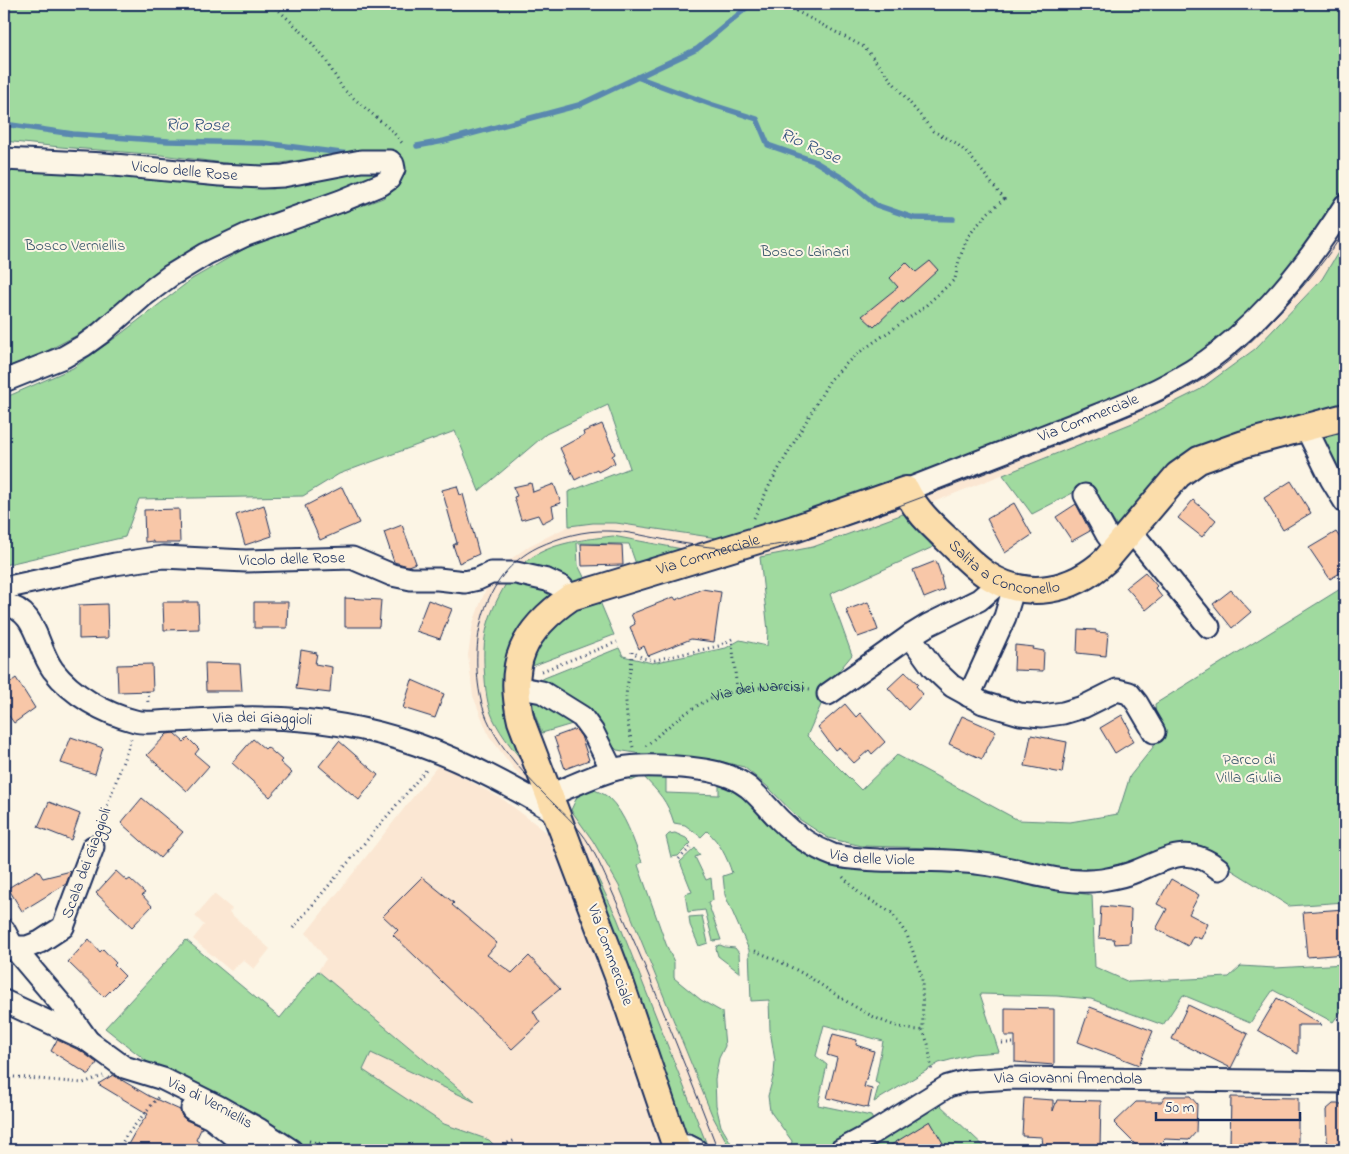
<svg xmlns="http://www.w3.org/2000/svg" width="1349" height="1154" viewBox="0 0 1349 1154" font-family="'Indie Flower',sans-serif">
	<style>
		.built { fill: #fbe7d3 }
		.green { fill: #a0da9f; stroke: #5e847e }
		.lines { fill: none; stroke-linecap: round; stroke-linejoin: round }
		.stream { stroke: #5a88af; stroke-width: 5.5 }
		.building { fill: #f8c7a8; stroke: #1b2f5e }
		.minor-casing { stroke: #1b2f5e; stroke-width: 25 }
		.major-casing { stroke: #1b2f5e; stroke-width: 30 }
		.path { stroke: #1b2f5e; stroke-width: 3; stroke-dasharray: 1 4; stroke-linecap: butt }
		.minor { stroke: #fcf5e5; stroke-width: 21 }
		.major { stroke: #fbddab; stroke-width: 26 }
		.tram { stroke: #1b2f5e; stroke-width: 1 }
		.labels { text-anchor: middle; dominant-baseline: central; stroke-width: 4; stroke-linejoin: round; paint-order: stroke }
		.street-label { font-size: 16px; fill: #1b2f5e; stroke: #fcf5e5 }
		.park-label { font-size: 16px; fill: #3c5a6e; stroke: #fcf5e5 }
		.water-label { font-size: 18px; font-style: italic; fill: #355480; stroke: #fcf5e5 }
	</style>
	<rect width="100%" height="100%" fill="#fcf5e5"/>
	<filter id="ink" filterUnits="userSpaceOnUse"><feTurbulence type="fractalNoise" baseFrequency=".02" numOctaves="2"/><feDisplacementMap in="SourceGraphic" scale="10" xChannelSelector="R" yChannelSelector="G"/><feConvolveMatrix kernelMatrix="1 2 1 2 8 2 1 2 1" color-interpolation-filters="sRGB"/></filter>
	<g filter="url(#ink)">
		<!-- built -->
		<g class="built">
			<polygon points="1345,214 1345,241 1322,279 1255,349 1198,390 1135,422 926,505 919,492 1201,371"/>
			<polygon points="898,500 906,513 813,547 780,554 744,558"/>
			<polygon points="593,523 616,523 737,541 698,552 613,536 572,541 520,567 504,564 529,546 569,526"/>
			<polygon points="496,577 510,577 495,723 509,743 538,779 544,800 514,769 489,736 473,696 468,655 473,623 485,591"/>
			<polygon points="439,764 504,800 553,837 663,1150 499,1150 489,1140 444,1124 363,1070 371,1052 473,1100 318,971 326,959 306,933"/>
			<polygon points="571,810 593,841 619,886 712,1115 731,1150 709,1150 617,918 591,862 585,854"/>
			<polygon points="214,894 232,909 229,912 270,949 254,969 243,960 231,971 193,939 204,925 195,916"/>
		</g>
		<!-- green -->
		<g class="green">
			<polygon points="4,4 1345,4 1345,187 1320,226 1274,285 1229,331 1167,375 1119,397 914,478 737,541 616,523 593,523 569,526 568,492 630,468 608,405 546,434 479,491 455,431 339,474 303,496 139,499 125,537 4,565 4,398 73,368 122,333 192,279 246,248 383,198 399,186 402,165 388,150 365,150 256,167 161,155 60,147 4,141"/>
			<polygon points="4,168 272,189 373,169 373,178 349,189 274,213 190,251 141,284 85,331 37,356 4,368"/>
			<polygon points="1345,241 1345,403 1198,446 1179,457 1118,528 1090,484 1032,514 1003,475 1135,422 1199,390 1255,349 1322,279"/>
			<polygon points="1345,432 1345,490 1322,437"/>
			<polygon points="906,513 933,547 830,594 852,655 833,678 807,736 861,790 897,755 1018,820 1070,822 1118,814 1130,776 1158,741 1155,704 1345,586 1345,902 1289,906 1230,869 1191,847 1161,852 1102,869 1056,868 985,854 934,848 862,846 828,838 799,819 768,787 744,767 710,759 648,755 617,750 586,720 542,733 533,710 532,683 619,648 623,656 652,663 726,648 740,640 767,646 768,631 760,557 813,547"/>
			<path d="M613,536L698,552L637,567L629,544L577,543L578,565L586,581L570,587L520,567C544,543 580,540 613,536Z"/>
			<path d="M510,577L561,595L518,646L538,779C523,761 507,744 496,724C488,710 486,695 485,679C481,635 487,615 510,577Z"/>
			<polygon points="598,597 614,635 527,668 533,649 556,619"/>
			<path d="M666,772V793L719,795V776L810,849L1009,874L1034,887L1092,895L1095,967L1129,982L1229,977L1241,966L1275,968L1345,964V1006L1333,1022L1273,990L1250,1023L1183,995L1163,1025L1091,999L1057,996L980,994L999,1052L972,1054L939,1063L874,1102L879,1084L875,1082L883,1041L824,1025L816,1056L827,1065L818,1105L871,1116L874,1122L821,1150H790L792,1141L770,1111L768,1096L774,1074L775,1061L770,1030L769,1000L751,1001L749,950L725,895L723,876L732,873C727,857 720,843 707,831L701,837L685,825L674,823C667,800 659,793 643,776L631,781L626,773Z"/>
			<path d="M590,788C596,791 603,793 608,797C626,814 633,840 642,862L638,865L666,944L674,962V978L701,1000L722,1012L725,1046L719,1058L715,1079L716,1105L721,1126L735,1150H731L712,1115L619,886L593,841L571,810L577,797Z"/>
			<polygon points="675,833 686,838 691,843 678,856 671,857 666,837 669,834"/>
			<polygon points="695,848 700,855 695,857 706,880 711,878 713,900 708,903 721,940 713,941 705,910 688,912 685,894 692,892 680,862"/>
			<polygon points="585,854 590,862 617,918 709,1150 699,1138 684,1130"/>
			<polygon points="702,916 708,943 699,946 690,925 689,917"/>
			<polygon points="186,940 280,1018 318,971 475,1102 371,1053 363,1070 444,1124 489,1140 499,1150 305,1150 259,1115 194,1082 155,1068 105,1028"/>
			<polygon points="720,945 725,947 735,948 739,953 740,973 718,956 716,949 717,946"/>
			<polygon points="939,1104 988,1150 863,1150 868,1148"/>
		</g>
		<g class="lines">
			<!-- stream -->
			<g class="stream">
				<polyline points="637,77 710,104 757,119 768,145 814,161 846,180 876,205 914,218 953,219"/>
				<polyline points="4,124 73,134 168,141 263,143 349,154"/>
				<polyline points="417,146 444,141 579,105 697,49 751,4"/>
			</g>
		</g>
		<!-- building -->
		<g class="building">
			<polygon points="930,261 938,270 903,302 902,300 874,327 862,316 898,287 890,278 906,262 916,272"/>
			<polygon points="602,424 615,454 612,456 615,463 598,472 597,469 575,480 560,448 584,435 583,432"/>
			<polygon points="1291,481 1311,513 1283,530 1264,498"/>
			<polygon points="531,483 533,492 554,484 561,503 552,506 554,517 542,523 538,515 521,520 514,497 517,496 513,487"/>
			<polygon points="457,486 460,495 463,494 479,554 459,563 453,545 457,543 442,490"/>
			<polygon points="342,487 359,523 320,540 305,506"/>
			<polygon points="1193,500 1216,520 1202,537 1178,518"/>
			<polygon points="1014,503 1032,535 1005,553 987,519"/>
			<polygon points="1076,504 1090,531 1072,541 1056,517"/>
			<polygon points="264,505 272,536 245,545 236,515"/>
			<polygon points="179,509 180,543 153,543 153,541 145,542 144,510"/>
			<polygon points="402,525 416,563 408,566 394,562 384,532"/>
			<polygon points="1336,532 1345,545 1345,570 1330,579 1309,548"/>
			<polygon points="581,544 622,545 623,565 582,566"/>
			<polygon points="936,561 942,578 941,578 944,590 924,598 913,570"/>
			<polygon points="1145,572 1157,586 1155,588 1162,597 1146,610 1126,587"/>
			<polygon points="702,589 721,592 714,642 691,639 648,656 644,646 639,649 630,627 635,624 631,614 674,597 676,600"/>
			<polygon points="1231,590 1251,612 1232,628 1213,604"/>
			<polygon points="345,598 381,600 379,627 345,627"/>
			<polygon points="428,600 452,609 440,639 416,631"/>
			<polygon points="163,602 198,602 199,629 164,630"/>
			<polygon points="254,602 288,602 287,628 254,628"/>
			<polygon points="868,602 878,630 858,637 846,610"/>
			<polygon points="107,604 108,638 79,639 79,605"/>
			<polygon points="1078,629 1096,630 1096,632 1108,633 1106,656 1077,653"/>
			<polygon points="1015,645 1034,647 1033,649 1044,651 1043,671 1014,670"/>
			<polygon points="301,650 317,653 315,664 332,667 330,693 296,689"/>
			<polygon points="205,663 240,664 242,691 206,691"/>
			<polygon points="152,664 153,691 118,692 117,665"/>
			<polygon points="905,672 918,684 916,686 923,694 908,710 888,688"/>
			<polygon points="16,678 35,708 14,723 4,709 4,687"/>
			<polygon points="412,680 444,694 435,718 403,708"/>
			<polygon points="845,704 856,717 860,713 885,742 872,754 869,750 854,763 839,747 835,750 818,727"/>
			<polygon points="1122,715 1130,730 1128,731 1134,741 1115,753 1100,728"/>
			<polygon points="962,716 996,731 982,759 949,744"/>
			<polygon points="576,729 581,736 589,760 565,769 554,737"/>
			<polygon points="174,733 184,742 188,738 199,749 195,754 209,766 187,791 147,755 167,734"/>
			<polygon points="1031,735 1067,742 1062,773 1025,766"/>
			<polygon points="71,737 103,748 95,774 61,763"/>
			<polygon points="253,739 265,749 267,747 282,760 280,762 292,773 270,797 232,763"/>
			<polygon points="339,741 378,775 359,800 319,766"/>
			<polygon points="142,798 183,832 160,858 121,823"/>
			<polygon points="49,802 80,814 71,840 38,827"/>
			<polygon points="38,870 43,878 71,871 66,884 22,911 8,888"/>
			<polygon points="116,871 127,881 130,879 145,893 142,895 152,906 132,927 96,893"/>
			<polygon points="422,877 454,903 452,905 497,943 487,955 512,973 529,956 560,989 533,1011 540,1023 512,1049 393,935 398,930 383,916"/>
			<polygon points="1171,879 1199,895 1189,914 1208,924 1201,939 1193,936 1188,946 1156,929 1167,909 1157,904"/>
			<polygon points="1101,906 1131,909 1130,943 1115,944 1114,939 1099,938"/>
			<polygon points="1345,909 1345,954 1307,957 1303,912"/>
			<polygon points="89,939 100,952 103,949 116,963 114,965 125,976 104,997 68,962"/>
			<polygon points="1277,998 1322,1025 1298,1025 1298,1054 1258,1030"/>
			<polygon points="1188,1005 1248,1034 1231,1068 1172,1039"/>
			<polygon points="1090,1007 1153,1031 1139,1065 1078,1042"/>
			<polygon points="1005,1008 1054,1009 1054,1065 1015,1062 1015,1036 1005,1036"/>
			<polygon points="833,1034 857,1040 856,1045 874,1051 864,1087 872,1089 868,1108 827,1098 837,1058 827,1055"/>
			<polygon points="57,1040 81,1051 97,1063 89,1075 51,1051"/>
			<polygon points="113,1075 149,1096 180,1110 182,1116 186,1120 202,1127 196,1140 210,1150 125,1150 135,1132 148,1114 98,1084"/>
			<polygon points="1165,1096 1190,1096 1197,1104 1196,1132 1189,1140 1165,1139 1159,1145 1137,1146 1114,1123 1136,1102 1161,1102"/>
			<polygon points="1231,1097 1298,1098 1298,1144 1230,1143"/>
			<polygon points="1024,1098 1053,1100 1053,1111 1057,1100 1101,1101 1100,1146 1060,1146 1060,1148 1043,1146 1042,1137 1022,1136"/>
			<polygon points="1333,1104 1345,1104 1345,1145 1332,1146 1327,1141 1326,1110"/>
			<polygon points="930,1121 947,1150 883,1150"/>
		</g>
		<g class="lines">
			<defs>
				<g id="minor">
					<path id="s2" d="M4,159L104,164L220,175L262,177L283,176L361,161H390L393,164L394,169L389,179L382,184L341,201L246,235L206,254L170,276L142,297L101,333L83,346L64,357L4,381"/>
					<polyline points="1306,428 1331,479 1345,502"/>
					<path id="s3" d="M906,490C962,468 1019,446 1075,424C1125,404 1178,385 1220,351C1271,311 1311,259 1345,205"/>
					<polyline points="1085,495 1107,535 1117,548"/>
					<polyline points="1131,531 1209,627"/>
					<path id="s4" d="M4,588L115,564L163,557L246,561L352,558L392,575L411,579H438L465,582L478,579L491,573H516L547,580L562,587L571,597"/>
					<path id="s5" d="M4,604C38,611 35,645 53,670C72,695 104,713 135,721C146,724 161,721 173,721C203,720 233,717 263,718C377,719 462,756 558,814"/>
					<polyline points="910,636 933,668 952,686 983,703 1020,714 1042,716 1063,713 1083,707 1117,690 1129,693 1137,703 1154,732"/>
					<polyline points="516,687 542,692 582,717 593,732 612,770"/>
					<polyline points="828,694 910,636 928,625 979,600 1000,582"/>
					<polyline points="969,696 1005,617 1014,587"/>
					<path id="s6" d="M550,795C573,786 598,773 621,768C643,763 704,767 725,775C734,777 741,782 748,787C760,797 769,809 780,820C794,834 814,848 833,855C847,859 864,859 878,860C914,861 948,859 983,864C1023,869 1062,886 1102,880C1114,878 1128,875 1139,870C1170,857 1189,845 1219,869"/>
					<polyline points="4,930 13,947 67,1011 87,1039"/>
					<polyline points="13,947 27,947 40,942 63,927 93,847"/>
					<path id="s7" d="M4,1001L87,1040L124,1067L163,1079L219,1107L260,1130L291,1150"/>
					<polyline points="192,1109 211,1118 236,1138 254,1150"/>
					<polyline points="675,1145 688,1146 696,1150"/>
					<path id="s8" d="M841,1150L873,1133L948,1086L966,1081L1012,1078L1345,1082"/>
				</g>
				<g id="major">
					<path id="s9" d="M677,1150L618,976L521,721C507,663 523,630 571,597L794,529L906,490C916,511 933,526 950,542C962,554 973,566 987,575C1027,601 1073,591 1106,560L1178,475L1199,460L1244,444L1345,417"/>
				</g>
			</defs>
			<!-- minor casing -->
			<use href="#minor" class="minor-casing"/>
			<!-- major casing -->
			<use href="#major" class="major-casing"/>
			<!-- path -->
			<g class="path">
				<polyline points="272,4 303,33 325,59 343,89 392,131 403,144 403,146"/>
				<polyline points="754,518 770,484 830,380 854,356 923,308 955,279 959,260 968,236 989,212 1004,199 970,156 956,143 933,131 864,47 783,4"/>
				<polyline points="542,671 617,642"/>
				<polyline points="147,691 148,703"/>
				<path id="s1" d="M646,746C664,730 683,713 704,702C734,687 778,684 810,689"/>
				<path d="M633,747C629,732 626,716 626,700C626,684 632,668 632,652L643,658L655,660L719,646L732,639L737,692"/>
				<polyline points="99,829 131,739"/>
				<polyline points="679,859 693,845"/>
				<polyline points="843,877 860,894 892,913 907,935 922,977 923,1030 928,1044 932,1072"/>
				<polyline points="293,928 426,770"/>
				<path d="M755,951C773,958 790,966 807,976C840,996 883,1031 923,1030"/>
				<polyline points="1002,1043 1015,1043"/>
				<polyline points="4,1076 83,1083 103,1076"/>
				<polyline points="309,1141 347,1150"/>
				<polyline points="118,1150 126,1136 158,1097"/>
				<polyline points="489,1150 516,1140"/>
			</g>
			<!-- minor -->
			<use href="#minor" class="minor"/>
			<!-- major -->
			<use href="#major" class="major"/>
			<!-- tram -->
			<path class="tram" d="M718,1150C697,1095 675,1041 653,986C642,959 630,932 618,905C609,885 601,865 591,847C577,823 561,812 543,793C519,769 488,734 481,700C469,644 481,575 538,547C560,537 584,530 608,531C624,531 640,535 656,538C690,545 724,551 759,547C798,544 831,531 867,518C900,506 932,493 965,481C1007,464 1050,448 1092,431C1136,413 1183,395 1221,367C1247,348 1269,323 1291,300C1310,278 1329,256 1345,230"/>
		</g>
	</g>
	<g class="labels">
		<!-- street labels -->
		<g class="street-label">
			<text stroke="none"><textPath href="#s2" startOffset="181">Vicolo delle Rose</textPath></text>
			<text stroke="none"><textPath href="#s3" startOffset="196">Via Commerciale</textPath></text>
			<text stroke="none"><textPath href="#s9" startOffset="745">Via Commerciale</textPath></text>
			<text stroke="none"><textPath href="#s4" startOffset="291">Vicolo delle Rose</textPath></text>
			<text stroke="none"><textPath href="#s9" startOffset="1085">Salita a Conconello</textPath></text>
			<text stroke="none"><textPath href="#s1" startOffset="129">Via dei Narcisi</textPath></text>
			<text stroke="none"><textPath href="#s5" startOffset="312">Via dei Giaggioli</textPath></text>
			<text stroke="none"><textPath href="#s6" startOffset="356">Via delle Viole</textPath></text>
			<text transform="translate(87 863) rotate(-70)">Scala dei Giaggioli</text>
			<text transform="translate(610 955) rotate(70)">Via Commerciale</text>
			<text stroke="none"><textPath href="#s8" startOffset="246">Via Giovanni Amendola</textPath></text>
			<text stroke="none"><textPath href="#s7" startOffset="231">Via di Verniellis</textPath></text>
		</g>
		<!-- park labels -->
		<g class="park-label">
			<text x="75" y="246">Bosco Verniellis</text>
			<text x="805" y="252">Bosco Lainari</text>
			<text x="1249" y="760">Parco di<tspan x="1249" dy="18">Villa Giulia</tspan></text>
		</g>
		<!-- water labels -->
		<g class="water-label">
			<text transform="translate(197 126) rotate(1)">Rio Rose</text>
			<text transform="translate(810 147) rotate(24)">Rio Rose</text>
		</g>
	</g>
	<!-- margin -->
	<rect width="1349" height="1154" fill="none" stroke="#fcf5e5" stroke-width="20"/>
	<rect x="10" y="10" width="1329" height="1134" fill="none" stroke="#1b2f5e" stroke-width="2" filter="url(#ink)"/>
	<!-- scale -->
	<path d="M1156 1112v8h144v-8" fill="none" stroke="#1b2f5e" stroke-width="2.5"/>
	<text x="1164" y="1112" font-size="15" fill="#1b2f5e" stroke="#fcf5e5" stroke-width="4" paint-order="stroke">50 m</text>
</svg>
